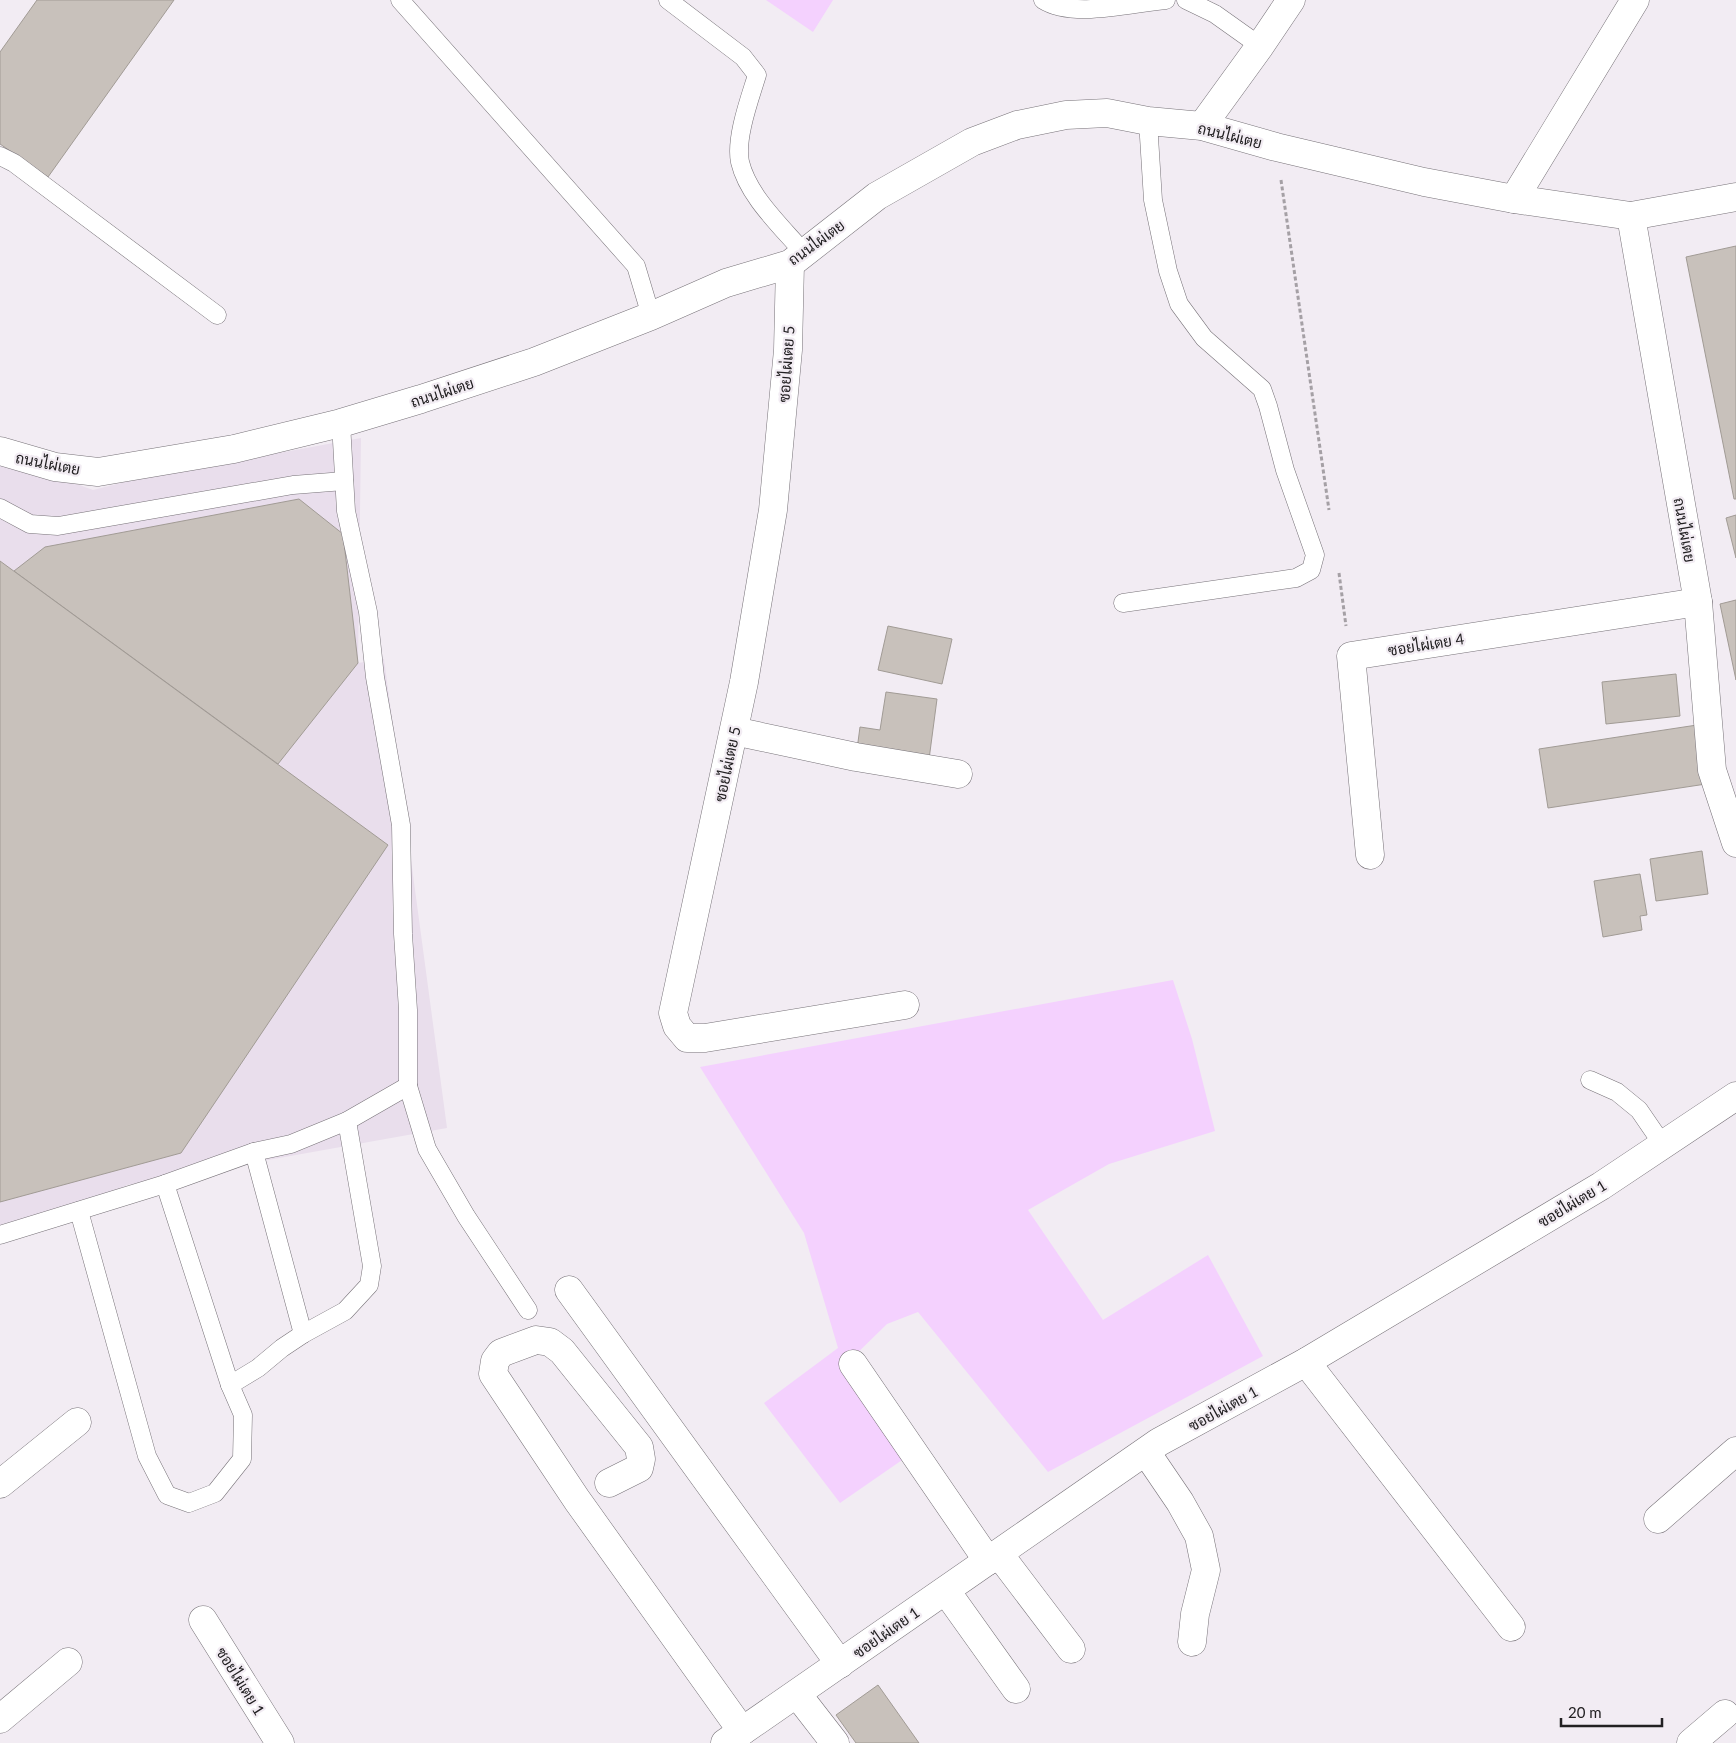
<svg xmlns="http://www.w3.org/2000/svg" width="1736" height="1743" viewBox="0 0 1736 1743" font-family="Lato,Sarabun,sans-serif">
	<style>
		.built { fill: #e9deec }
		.grass { fill: #f4d1fe }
		.building { fill: #c8c1bb; stroke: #a19b95 }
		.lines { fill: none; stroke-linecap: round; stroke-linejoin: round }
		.lane-casing { stroke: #777278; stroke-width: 19 }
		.street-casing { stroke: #777278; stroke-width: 29 }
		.path { stroke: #a5a0a5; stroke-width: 3; stroke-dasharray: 4 2.5; stroke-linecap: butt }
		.lane { stroke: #fff; stroke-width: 18 }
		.street { stroke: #fff; stroke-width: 28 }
		.labels { text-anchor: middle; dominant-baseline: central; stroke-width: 4.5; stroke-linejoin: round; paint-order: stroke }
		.street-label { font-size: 15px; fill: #222022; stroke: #f2ecf3 }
	</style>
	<rect width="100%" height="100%" fill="#f2ecf3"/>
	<!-- built -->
	<polygon class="built" points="361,438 358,663 384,659 447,1128 127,1185 79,1211 0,1235 0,456 93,490 141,478"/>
	<!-- grass -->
	<g class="grass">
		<polygon points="766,0 833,0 813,32"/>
		<polygon points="1173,980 1192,1039 1215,1131 1109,1164 1028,1210 1103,1320 1208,1255 1263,1356 1048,1472 918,1312 887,1324 844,1366 905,1458 840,1503 764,1403 838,1348 804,1233 700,1067"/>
	</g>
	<!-- building -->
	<g class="building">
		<polygon points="37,0 174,0 48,177 0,144 0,52"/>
		<polygon points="1736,246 1736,499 1734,499 1686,257"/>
		<polygon points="299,499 343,534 358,663 278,764 14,571 45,547"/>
		<polygon points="1736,515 1736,558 1726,518"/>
		<polygon points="0,561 388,845 181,1153 0,1202"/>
		<polygon points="1736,600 1736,680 1720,604"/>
		<polygon points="888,626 952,639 942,684 878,670"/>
		<polygon points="1676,674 1680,716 1606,724 1602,682"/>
		<polygon points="886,692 937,699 928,767 856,757 860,727 880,730"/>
		<polygon points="1697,725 1706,784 1548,808 1539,749"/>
		<polygon points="1702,851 1708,894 1656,901 1650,859"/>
		<polygon points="1640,874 1647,915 1640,916 1642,930 1603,937 1594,881"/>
		<polygon points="878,1685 919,1743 856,1743 836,1715"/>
	</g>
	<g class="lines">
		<defs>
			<g id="lane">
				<polyline points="400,0 636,266 651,316"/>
				<path d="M668,0L743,57L757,75C750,98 735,138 740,162C748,196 781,226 804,253"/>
				<path d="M1043,0C1073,19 1131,3 1166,0"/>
				<polyline points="1186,0 1215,14 1260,46"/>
				<polyline points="0,156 14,163 217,315"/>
				<polyline points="341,423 346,511 368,612 375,677 401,825 403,934 408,1010 408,1086 427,1149 466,1216 528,1310"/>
				<polyline points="0,508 30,524 58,526 293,485 344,481"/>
				<polyline points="1123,603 1296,578 1311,570 1315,555 1285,470 1268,406 1262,389 1204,338 1179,304 1168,271 1153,200 1148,121"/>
				<polyline points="1590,1080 1617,1092 1639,1110 1663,1145"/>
				<polyline points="254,1152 303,1334"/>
				<polyline points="165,1184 230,1385"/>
				<polyline points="79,1211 147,1456 167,1495 189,1503 215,1493 242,1459 243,1415 230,1385 258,1368 282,1348 303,1334 345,1311 369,1285 372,1266 347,1121"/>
				<polyline points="0,1235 165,1184 254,1152 291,1144 347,1121 408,1086"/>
			</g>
			<g id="street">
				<polyline points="1202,126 1260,46 1291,0"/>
				<polyline points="1514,199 1635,0"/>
				<polyline points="1631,216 1698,602 1712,770 1736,843"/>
				<polyline points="790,264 788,350 773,510 744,682 673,1013 677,1026 687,1038 705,1038 905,1005"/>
				<polyline points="0,451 55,467 98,472 234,449 341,423 421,399 534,362 651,316 726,283 790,264 877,196 972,142 1017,125 1066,115 1107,113 1148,121 1202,126 1276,147 1424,182 1514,199 1631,216 1736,197"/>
				<polyline points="734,731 856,757 958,774"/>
				<polyline points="1370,855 1351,656 1698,602"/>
				<polyline points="569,1290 840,1664"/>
				<polyline points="1306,1362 1511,1627"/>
				<polyline points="853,1364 988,1561"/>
				<polyline points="1146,1452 1180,1502 1199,1536 1206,1570 1195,1614 1192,1642"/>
				<polyline points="609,1483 639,1468 641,1459 639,1447 562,1351 550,1342 536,1340 501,1353 495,1361 493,1374 577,1500 742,1731"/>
				<polyline points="0,1484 77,1422"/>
				<polyline points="1658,1519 1736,1451"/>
				<polyline points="999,1554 1071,1649"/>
				<polyline points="946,1591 1016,1689"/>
				<polyline points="203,1620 280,1743"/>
				<polyline points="797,1694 835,1743"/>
				<polyline points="0,1719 68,1662"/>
				<polyline points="725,1743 1159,1442 1306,1362 1601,1186 1736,1096"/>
				<polyline points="1691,1743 1725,1714"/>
			</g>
		</defs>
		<!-- lane casing -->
		<use href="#lane" class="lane-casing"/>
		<!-- street casing -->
		<use href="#street" class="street-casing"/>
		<!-- path -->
		<g class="path">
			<polyline points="1281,180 1329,510"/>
			<polyline points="1339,573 1346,626"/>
		</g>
		<!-- lane -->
		<use href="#lane" class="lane"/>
		<!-- street -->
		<use href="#street" class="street"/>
	</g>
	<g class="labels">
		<!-- street labels -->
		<g class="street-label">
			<text transform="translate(1230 135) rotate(14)">ถนนไผ่เตย</text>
			<text transform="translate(816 242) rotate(-36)">ถนนไผ่เตย</text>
			<text transform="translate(786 364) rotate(-86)">ซอยไผ่เตย 5</text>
			<text transform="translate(442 392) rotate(-18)">ถนนไผ่เตย</text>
			<text transform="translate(48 463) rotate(11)">ถนนไผ่เตย</text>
			<text transform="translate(1685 530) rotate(80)">ถนนไผ่เตย</text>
			<text transform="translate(1426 644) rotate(-9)">ซอยไผ่เตย 4</text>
			<text transform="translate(727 764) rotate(-78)">ซอยไผ่เตย 5</text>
			<text transform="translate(1572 1203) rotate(-31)">ซอยไผ่เตย 1</text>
			<text transform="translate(1223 1408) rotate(-29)">ซอยไผ่เตย 1</text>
			<text transform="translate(886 1632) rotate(-35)">ซอยไผ่เตย 1</text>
			<text transform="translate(241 1681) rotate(58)">ซอยไผ่เตย 1</text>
		</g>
	</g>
	<!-- scale -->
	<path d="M1561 1718v8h101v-8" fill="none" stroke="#222022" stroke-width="2.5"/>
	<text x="1568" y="1718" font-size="15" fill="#222022" stroke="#f2ecf3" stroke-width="4" paint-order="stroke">20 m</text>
</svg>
